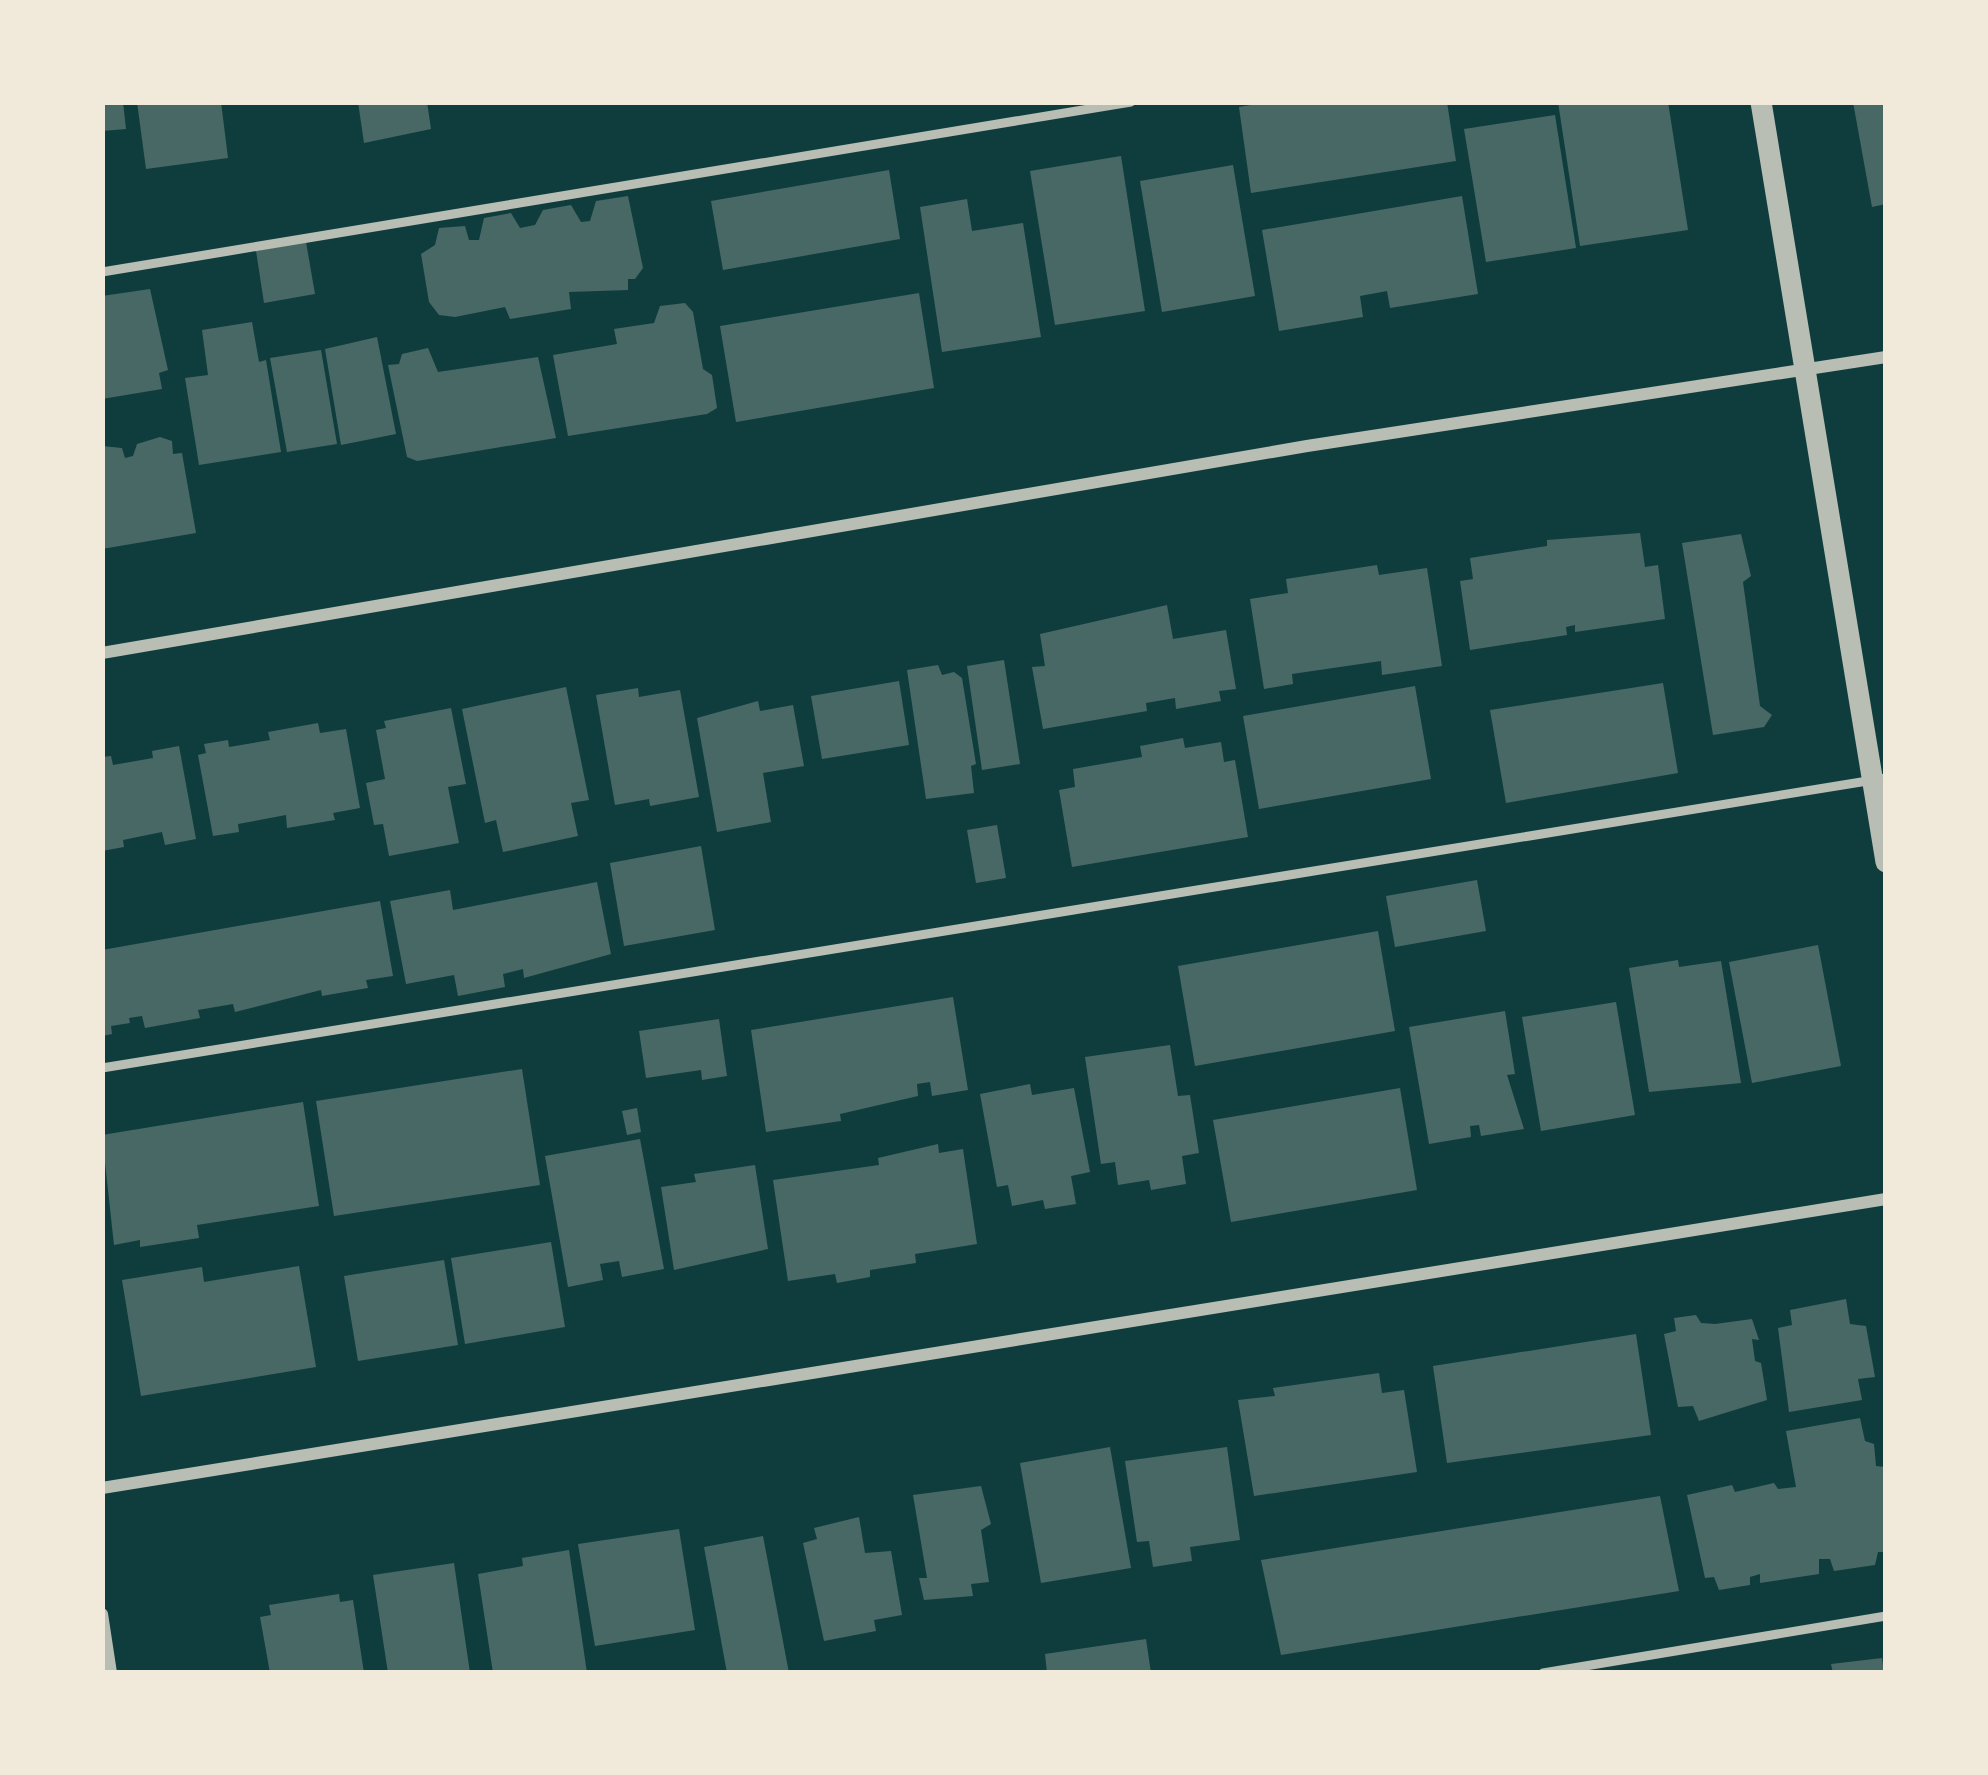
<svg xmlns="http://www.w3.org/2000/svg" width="1988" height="1775" viewBox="0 0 1988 1775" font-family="'DM Sans',sans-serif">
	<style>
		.building { fill: #486865 }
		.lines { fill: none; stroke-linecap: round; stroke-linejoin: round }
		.service { stroke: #b8beb3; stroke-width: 9 }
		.minor { stroke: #b8beb3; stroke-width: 12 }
		.tertiary { stroke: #b8beb3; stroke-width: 21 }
	</style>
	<rect width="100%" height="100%" fill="#0f3d3e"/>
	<!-- building -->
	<g class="building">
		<polygon points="102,102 123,102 126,129 102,131"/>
		<polygon points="137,102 221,102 228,158 146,169"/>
		<polygon points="358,102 427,102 431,129 364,143"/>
		<polygon points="1268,102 1447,102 1456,161 1251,193 1239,107"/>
		<polygon points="1558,102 1668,102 1688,230 1580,246"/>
		<polygon points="1853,102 1886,102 1886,204 1872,207"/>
		<polygon points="1555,115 1576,248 1486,262 1464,129"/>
		<polygon points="1121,156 1145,311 1055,325 1030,171"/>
		<polygon points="1233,165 1255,296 1162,312 1140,181"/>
		<polygon points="889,170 900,239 723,270 711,201"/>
		<polygon points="628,196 643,268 635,279 628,279 628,290 569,292 571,309 510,319 505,307 455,317 439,315 429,302 421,254 435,245 439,228 465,226 469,240 479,240 484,218 511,213 520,228 535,225 543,210 571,205 581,222 590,221 596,201"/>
		<polygon points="1462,196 1478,294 1390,308 1387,291 1360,296 1363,317 1279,331 1262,230"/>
		<polygon points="967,199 972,231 1023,223 1041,337 942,352 920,207"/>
		<polygon points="306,242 315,294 264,303 256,251"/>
		<polygon points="150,289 168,370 159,373 162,389 102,399 102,296"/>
		<polygon points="919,293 934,388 736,422 720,326"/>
		<polygon points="685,303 693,312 703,369 712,375 717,408 707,414 568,436 553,355 617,344 614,329 654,323 660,306"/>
		<polygon points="252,322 259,362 266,360 281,452 199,465 185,378 208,375 202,330"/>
		<polygon points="377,337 396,434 341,445 325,349"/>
		<polygon points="428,348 438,372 538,357 556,438 417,461 407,457 388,365 399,364 402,354"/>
		<polygon points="321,350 337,444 287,452 270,358"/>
		<polygon points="160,437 172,441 173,454 182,453 196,533 102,549 102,446 122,448 125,458 133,456 137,444"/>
		<polygon points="1640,533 1645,567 1658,565 1665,619 1575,632 1575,625 1566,627 1567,635 1470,650 1460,581 1473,579 1470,558 1547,546 1547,540"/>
		<polygon points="1741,534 1751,576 1743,582 1760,706 1772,715 1764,727 1713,735 1682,543"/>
		<polygon points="1377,565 1379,575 1427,568 1442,666 1382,675 1381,661 1292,674 1293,684 1264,689 1250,599 1288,593 1286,579"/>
		<polygon points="1167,605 1173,639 1226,630 1236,689 1219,691 1221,701 1176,709 1175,698 1146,703 1147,711 1043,729 1032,667 1045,666 1040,634"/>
		<polygon points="1004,660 1020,764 982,770 967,666"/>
		<polygon points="938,665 942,675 954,672 962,678 976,764 971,766 974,793 926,799 907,670"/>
		<polygon points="899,681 909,745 822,759 811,696"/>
		<polygon points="1663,683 1678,773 1506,803 1490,710"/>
		<polygon points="1415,686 1431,779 1259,809 1243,716"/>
		<polygon points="566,687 589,800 571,803 578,836 503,852 496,820 485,823 462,709"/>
		<polygon points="638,688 639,697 680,690 699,797 650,806 649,799 615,805 596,695"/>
		<polygon points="758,701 760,711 793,705 804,766 763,773 771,822 717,832 697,718"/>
		<polygon points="451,708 466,784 448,787 459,843 389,856 383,824 374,825 366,783 385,779 376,730 386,728 384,721"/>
		<polygon points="318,723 320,733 346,729 360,808 333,813 335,820 287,828 286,815 238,824 239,832 213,836 198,755 206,753 204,744 228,740 229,747 270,740 268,732"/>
		<polygon points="1183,738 1185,748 1221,742 1224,762 1235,760 1248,837 1072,867 1059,790 1075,787 1073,769 1142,757 1140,746"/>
		<polygon points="179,746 196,839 165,845 162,832 123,840 124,847 102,851 102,757 111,756 113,765 153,758 152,751"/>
		<polygon points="997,825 1006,878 976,883 967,830"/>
		<polygon points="701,846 715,930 624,946 610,863"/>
		<polygon points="1477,880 1486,931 1395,947 1386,896"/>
		<polygon points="597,882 611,954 524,978 523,969 503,974 505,987 458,996 454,975 406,984 390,901 450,890 453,910"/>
		<polygon points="380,901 393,976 366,980 368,988 322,996 321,990 235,1012 233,1004 198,1010 200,1018 145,1028 142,1016 129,1018 130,1023 111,1026 112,1034 102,1036 102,950"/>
		<polygon points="1378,931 1395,1031 1195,1066 1178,966"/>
		<polygon points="1818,945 1841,1066 1752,1083 1729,962"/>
		<polygon points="1678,960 1679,967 1721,961 1741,1083 1649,1092 1629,968"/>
		<polygon points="953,997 968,1090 932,1096 930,1082 917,1084 918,1096 840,1114 841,1121 766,1132 751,1030"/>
		<polygon points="1616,1002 1635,1115 1541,1131 1522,1017"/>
		<polygon points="1505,1011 1515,1074 1507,1075 1524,1129 1481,1136 1479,1125 1470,1126 1471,1137 1429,1144 1409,1027"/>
		<polygon points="719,1019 727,1076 702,1080 701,1070 646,1078 639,1031"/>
		<polygon points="1170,1045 1178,1096 1190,1095 1199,1153 1182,1156 1186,1184 1151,1190 1149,1180 1118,1185 1115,1162 1101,1164 1085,1057"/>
		<polygon points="522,1069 540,1185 334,1216 316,1101"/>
		<polygon points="1030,1084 1032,1095 1074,1088 1090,1172 1071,1176 1076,1204 1045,1209 1043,1200 1012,1206 1008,1185 997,1187 980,1094"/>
		<polygon points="1400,1088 1417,1190 1231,1222 1213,1120"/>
		<polygon points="303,1102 319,1206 197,1225 199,1238 140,1247 140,1240 114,1245 102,1135"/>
		<polygon points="637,1108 641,1132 627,1135 622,1111"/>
		<polygon points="640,1139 664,1269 622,1277 619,1261 600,1264 603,1280 568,1287 545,1156"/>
		<polygon points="938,1144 939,1153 963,1149 977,1244 915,1254 916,1263 870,1270 870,1277 837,1283 835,1274 788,1281 773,1180 879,1165 878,1158"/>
		<polygon points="755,1165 768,1249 674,1270 661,1187 696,1182 694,1174"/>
		<polygon points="551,1242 565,1327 465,1344 451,1258"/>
		<polygon points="444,1260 458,1345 358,1361 344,1276"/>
		<polygon points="299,1266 316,1367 141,1396 122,1280 202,1267 204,1282"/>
		<polygon points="1846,1299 1850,1324 1866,1326 1875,1377 1858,1379 1862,1400 1789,1412 1778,1328 1792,1325 1790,1310"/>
		<polygon points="1696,1315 1701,1323 1715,1324 1752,1319 1759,1340 1752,1339 1755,1361 1761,1363 1767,1400 1699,1421 1693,1406 1678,1407 1664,1334 1676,1331 1674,1318"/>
		<polygon points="1636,1334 1651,1435 1447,1463 1433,1366"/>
		<polygon points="1379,1373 1382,1393 1404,1390 1417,1472 1254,1496 1238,1400 1275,1396 1273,1388"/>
		<polygon points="1860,1418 1865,1441 1874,1444 1876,1466 1885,1467 1886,1475 1886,1552 1878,1552 1875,1565 1834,1571 1830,1559 1819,1559 1819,1574 1760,1583 1760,1574 1750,1577 1750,1585 1719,1590 1714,1577 1705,1578 1687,1495 1732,1485 1735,1492 1774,1483 1778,1489 1796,1487 1786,1431"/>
		<polygon points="1110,1447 1131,1568 1041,1583 1020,1463"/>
		<polygon points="1227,1447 1240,1540 1190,1547 1192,1561 1153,1567 1149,1541 1137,1542 1125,1461"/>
		<polygon points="981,1486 991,1524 981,1530 989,1582 971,1584 973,1596 924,1600 919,1578 927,1578 913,1495"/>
		<polygon points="1660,1496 1679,1591 1281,1655 1261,1560"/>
		<polygon points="859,1517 865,1553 891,1551 902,1615 874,1620 876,1631 824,1641 803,1543 817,1539 814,1528"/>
		<polygon points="679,1529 695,1630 595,1646 578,1544"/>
		<polygon points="763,1536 789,1673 727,1673 704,1547"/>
		<polygon points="569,1550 587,1673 493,1673 478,1574 523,1566 522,1558"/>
		<polygon points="454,1563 470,1673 388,1673 373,1575"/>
		<polygon points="339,1594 340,1602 353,1600 364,1673 270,1673 260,1617 271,1615 269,1605"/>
		<polygon points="1146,1639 1151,1673 1047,1673 1045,1654"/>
		<polygon points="1882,1658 1884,1673 1833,1673 1831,1664"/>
	</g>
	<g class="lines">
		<!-- service -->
		<g class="service">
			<polyline points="102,272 1131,102"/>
			<polyline points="102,1068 1886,778"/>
			<polyline points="1543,1673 1886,1616"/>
		</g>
		<!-- minor -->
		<g class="minor">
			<polyline points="102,653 1307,446 1886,357"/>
			<polyline points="102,1488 1886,1199"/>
			<polyline points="102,1614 111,1673"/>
		</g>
		<!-- tertiary -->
		<polyline class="tertiary" points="1761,102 1886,862"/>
	</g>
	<!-- border -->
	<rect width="1988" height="1775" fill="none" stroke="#f1e9da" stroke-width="210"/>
</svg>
